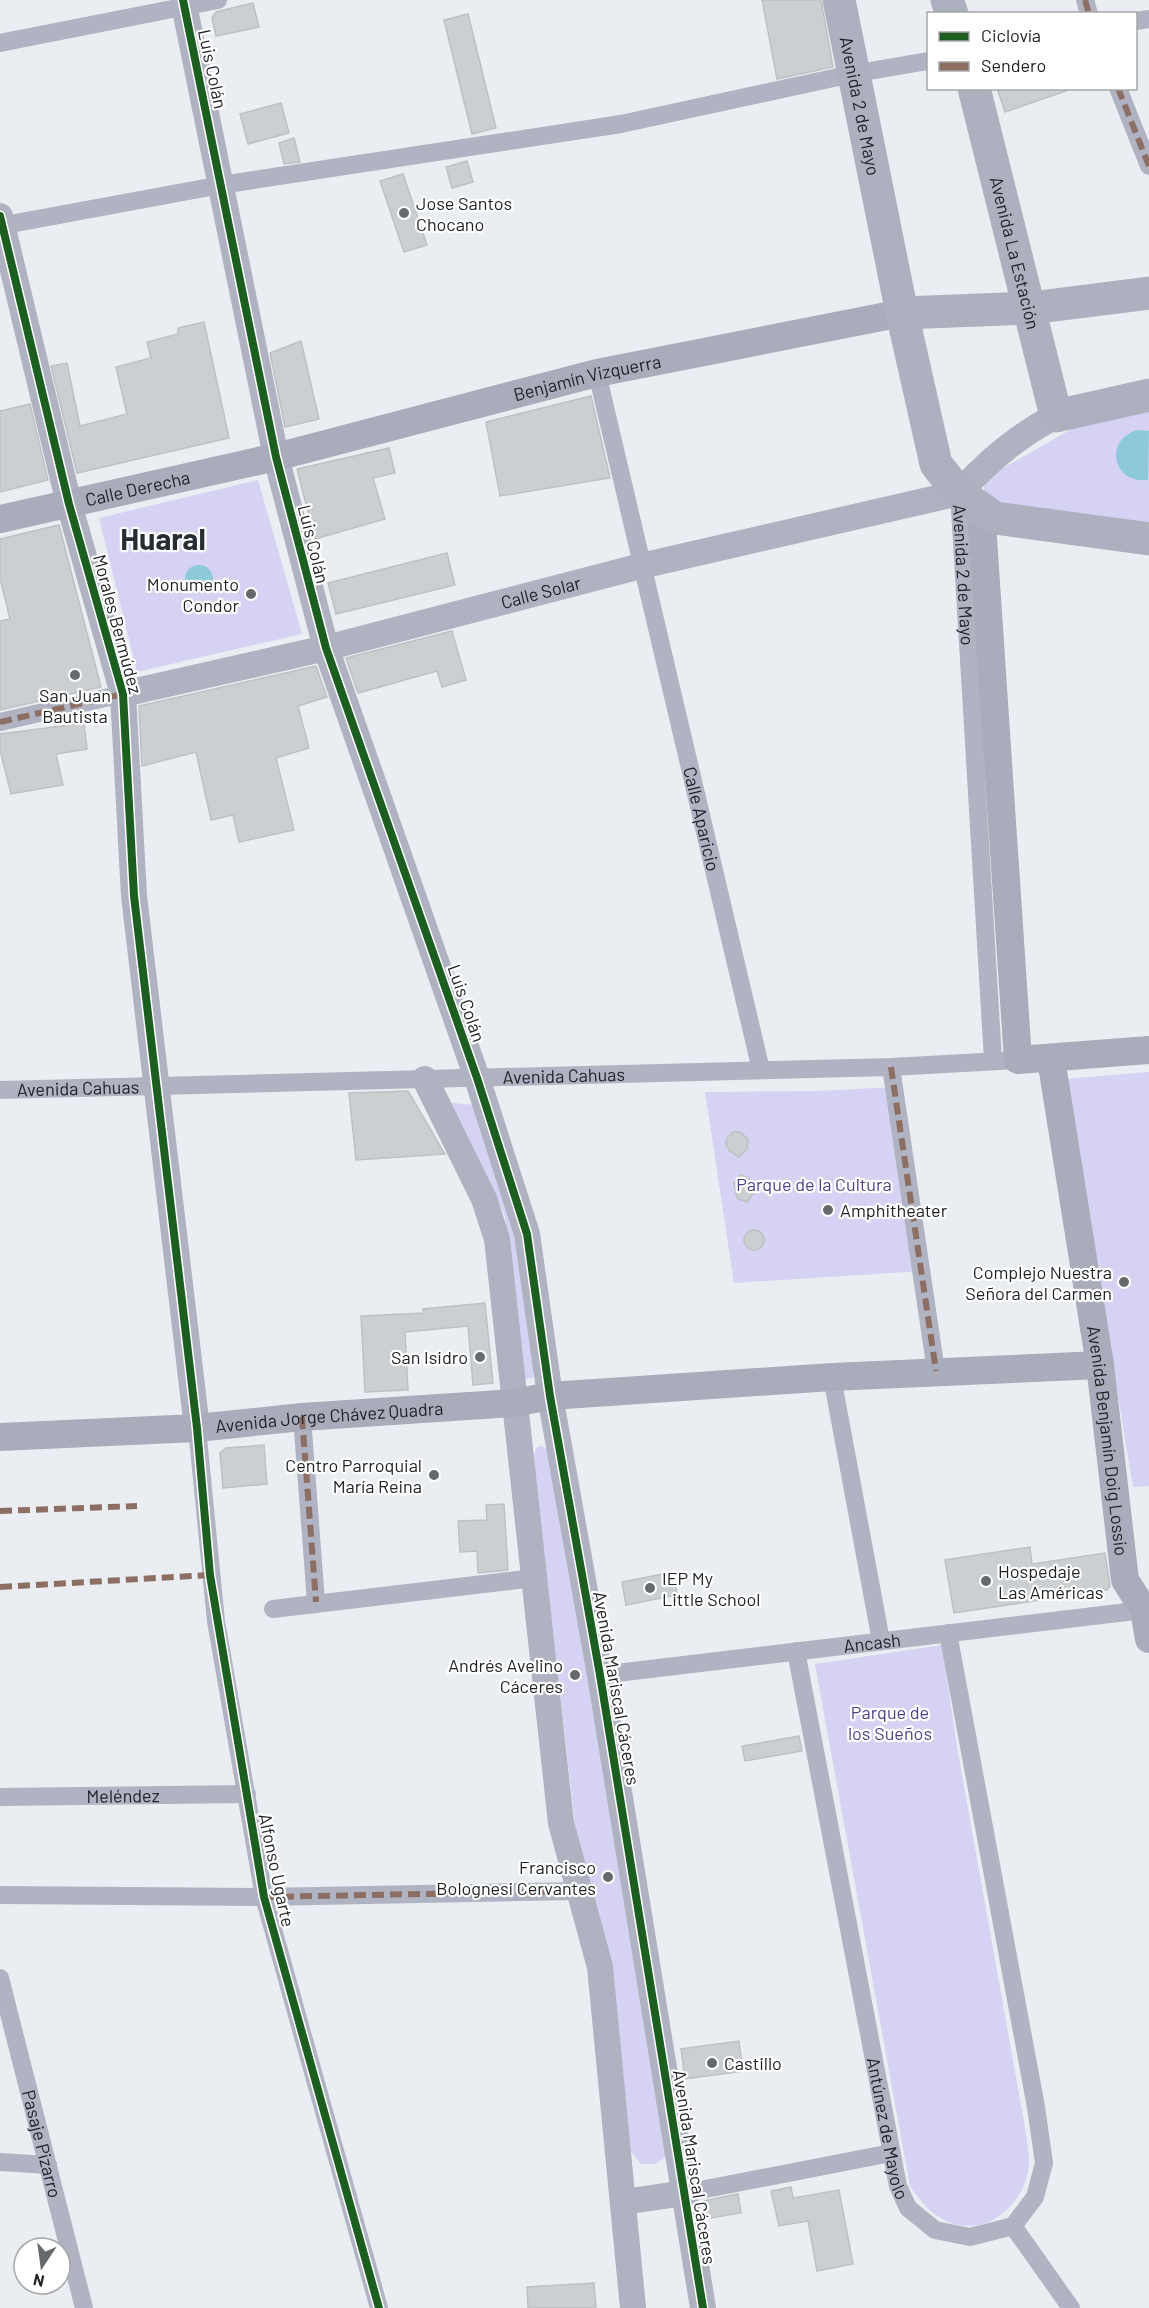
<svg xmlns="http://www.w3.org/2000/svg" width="1149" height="2308" viewBox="0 0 1149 2308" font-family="Barlow,sans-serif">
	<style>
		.green { fill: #d5d2f3 }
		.water { fill: #8ec9db }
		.building { fill: #cccfd2; stroke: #bec1c4; stroke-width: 1.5 }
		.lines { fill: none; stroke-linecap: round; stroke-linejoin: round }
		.street { stroke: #afb3c2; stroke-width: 18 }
		.secondary { stroke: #aeb2c1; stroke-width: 26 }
		.primary { stroke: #a8acbb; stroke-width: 28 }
		.highway { stroke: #acb0bf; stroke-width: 33 }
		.quiet { stroke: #8d6e63; stroke-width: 6; stroke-dasharray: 12 6; stroke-linecap: butt }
		.cycleway-casing { stroke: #fff; stroke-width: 11 }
		.cycleway { stroke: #1b5e20; stroke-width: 8 }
		.poi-dot { fill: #676a6d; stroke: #fff; stroke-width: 2 }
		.labels { text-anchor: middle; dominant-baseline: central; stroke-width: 4.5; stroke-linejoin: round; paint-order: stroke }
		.street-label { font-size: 18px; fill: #202326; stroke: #fff }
		.poi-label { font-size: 18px; fill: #202326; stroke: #fff; text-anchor: end }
		.park-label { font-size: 18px; fill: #503f88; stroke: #fff }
		.town-label { font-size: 30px; font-weight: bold; fill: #272d34; stroke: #fff }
	</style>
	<rect width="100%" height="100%" fill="#eaeef2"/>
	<!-- green -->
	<g class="green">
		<polygon points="1149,405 1149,523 1004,510 984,495 984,482 991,475 1084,422"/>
		<polygon points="258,480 302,634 137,672 99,518"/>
		<polygon points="1149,1072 1149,1486 1133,1487 1066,1079"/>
		<polygon points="894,1087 922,1271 734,1283 705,1092 817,1091"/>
		<polygon points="443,1102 475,1105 516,1221 534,1371 533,1378 522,1379 505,1216 480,1161"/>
		<polygon points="542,1446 551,1453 667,2156 655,2164 641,2164 629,2149 576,1833 533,1457 537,1447"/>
		<path d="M942,1645L957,1747L1024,2122C1026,2137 1031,2157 1028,2172C1020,2211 980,2240 942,2219C928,2211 919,2199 910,2186L815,1664Z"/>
	</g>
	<!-- water -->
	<g class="water">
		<path d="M1137,430L1149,431L1148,480C1113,484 1103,441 1137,430Z"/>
		<circle cx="199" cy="579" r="14"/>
	</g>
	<!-- building -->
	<g class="building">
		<polygon points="762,0 821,0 833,67 777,79"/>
		<polygon points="253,3 259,27 216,36 212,18 216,12"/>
		<polygon points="468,14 496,128 472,134 444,20"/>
		<polygon points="997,88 1066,88 1066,91 1005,112"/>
		<polygon points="281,103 289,133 248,144 240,114"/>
		<polygon points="294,138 300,162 284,164 279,143"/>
		<polygon points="467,161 473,182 452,188 446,167"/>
		<polygon points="403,174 427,245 404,252 380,181"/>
		<polygon points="204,322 229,438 77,473 51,366 67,363 80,426 127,414 116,367 151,358 147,342 178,334 178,328"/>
		<polygon points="301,341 319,419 285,427 270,353"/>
		<polygon points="591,396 610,478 500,496 486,422"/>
		<polygon points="30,404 48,480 0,492 0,411"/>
		<polygon points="389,448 395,473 373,478 385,519 315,539 297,469"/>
		<polygon points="59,525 101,687 0,710 0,621 10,619 0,578 0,539"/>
		<polygon points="447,553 455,585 336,614 328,583"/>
		<polygon points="452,631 466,680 442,687 437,671 358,693 346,658"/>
		<polygon points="316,666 327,697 298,706 309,748 276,758 294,830 239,842 233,815 211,820 196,752 142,766 139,706"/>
		<polygon points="84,723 87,749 56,754 63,785 11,794 0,750 0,734"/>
		<polygon points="408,1091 445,1154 356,1160 349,1093"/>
		<polygon points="733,1132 740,1132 748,1139 747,1149 739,1157 730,1151 726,1145 727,1138"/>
		<polygon points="741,1174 753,1182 756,1190 747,1202 737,1198 734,1183"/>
		<circle cx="754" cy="1240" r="10"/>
		<polygon points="485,1303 493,1383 473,1385 468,1326 405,1332 408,1390 365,1392 361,1316 424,1313 423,1309"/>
		<polygon points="264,1445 267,1484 223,1488 220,1453 226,1448"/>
		<polygon points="504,1504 508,1570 478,1573 477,1551 460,1552 458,1521 487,1520 486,1505"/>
		<polygon points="1030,1547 1032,1564 1105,1553 1110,1586 1107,1590 954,1613 945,1560"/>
		<polygon points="673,1572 677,1595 626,1605 622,1582"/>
		<polygon points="799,1736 802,1751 745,1761 742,1746"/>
		<polygon points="739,2041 743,2071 685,2079 681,2049"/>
		<polygon points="791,2187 793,2198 839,2190 853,2264 817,2271 808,2221 779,2226 771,2191"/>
		<polygon points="738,2194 741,2213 705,2219 703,2201"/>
		<polygon points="594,2283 596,2308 528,2308 527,2287"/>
	</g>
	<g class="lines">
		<!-- street -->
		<g class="street">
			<polyline points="1085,0 1089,14"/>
			<polyline points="1136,21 1149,19"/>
			<polyline points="0,43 218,0"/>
			<polyline points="1118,88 1149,166"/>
			<polyline points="0,226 221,185 621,124 852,74 928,61"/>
			<path id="s1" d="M597,373L761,1070"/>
			<path id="s2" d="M959,493L993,1060"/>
			<polyline points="0,722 123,694"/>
			<polyline points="891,1067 936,1371"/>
			<path id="s3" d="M0,1090L891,1067L1018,1060"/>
			<polyline points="832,1377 881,1641"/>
			<polyline points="302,1417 316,1602"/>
			<polyline points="197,1428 216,1621 264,1897 379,2308"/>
			<polyline points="273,1609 534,1578"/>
			<path id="s4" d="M796,1651L898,2186L908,2208L935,2230L970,2237L1013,2226L1035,2197L1044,2163L1036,2107L948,1633"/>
			<path id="s5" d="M600,1675L1144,1610"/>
			<path id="s6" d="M0,1797L247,1794"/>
			<polyline points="0,1895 264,1897 578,1891"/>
			<path id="s7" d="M0,1978L84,2308"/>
			<polyline points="0,2162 48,2165"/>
			<polyline points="685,2193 891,2153"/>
			<polyline points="1013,2226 1071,2308"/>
		</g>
		<!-- secondary -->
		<g class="secondary">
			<polyline points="183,0 276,457 326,648 477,1078 527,1234 550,1396 600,1675 703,2308"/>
			<polyline points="0,216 69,504 123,694 134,896 197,1428"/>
			<path id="s8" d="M123,694L326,648L641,566L959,493C986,463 1020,434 1056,416"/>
			<polyline points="425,1079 484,1199 497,1239 561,1823 600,1967 633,2308"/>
			<polyline points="623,2202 685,2193"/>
		</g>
		<!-- primary -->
		<g class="primary">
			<polyline points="981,509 1018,1060 1149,1050"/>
			<path id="s9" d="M0,519L276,457L597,373L902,313"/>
			<path id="s10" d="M1051,1059L1100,1365L1125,1580L1144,1610L1149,1639"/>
			<path id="s11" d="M0,1437L197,1428L302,1417L514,1403L550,1396L832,1377L1100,1365"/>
		</g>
		<!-- highway -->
		<g class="highway">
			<path id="s12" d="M839,0L902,313L936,464L959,493L995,518L1149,539"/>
			<polyline points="947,0 952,14"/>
			<path id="s13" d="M974,88L1056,416L1149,395"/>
			<polyline points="902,313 1031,308 1149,293"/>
		</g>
		<!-- quiet -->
		<g class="quiet">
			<polyline points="1085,0 1089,14"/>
			<polyline points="1118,88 1149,166"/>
			<polyline points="0,722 123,694"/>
			<polyline points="891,1067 936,1371"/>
			<polyline points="302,1417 316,1602"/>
			<polyline points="0,1511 137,1506"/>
			<polyline points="0,1587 210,1575"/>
			<polyline points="264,1897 578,1891"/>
		</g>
		<defs>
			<g id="cycleway">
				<polyline points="183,0 276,457 326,648 477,1078 527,1234 550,1396 600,1675 703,2308"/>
				<polyline points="0,216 69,504 123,694 134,896 197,1428 210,1575 264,1897 379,2308"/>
			</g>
		</defs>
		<!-- cycleway casing -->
		<use href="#cycleway" class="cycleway-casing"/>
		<!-- cycleway -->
		<use href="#cycleway" class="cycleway"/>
	</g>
	<!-- markers -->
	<g class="poi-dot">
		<circle cx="404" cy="213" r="6"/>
		<circle cx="251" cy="594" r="6"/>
		<circle cx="75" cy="675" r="6"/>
		<circle cx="828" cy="1210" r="6"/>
		<circle cx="1124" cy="1282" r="6"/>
		<circle cx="480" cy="1357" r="6"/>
		<circle cx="434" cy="1475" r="6"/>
		<circle cx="986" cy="1581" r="6"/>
		<circle cx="650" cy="1588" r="6"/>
		<circle cx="575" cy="1675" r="6"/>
		<circle cx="608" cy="1877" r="6"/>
		<circle cx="712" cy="2063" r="6"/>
	</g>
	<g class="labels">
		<!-- street labels -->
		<g class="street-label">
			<text transform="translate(213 69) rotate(78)">Luis Colán</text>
			<text stroke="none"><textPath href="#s12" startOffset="108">Avenida 2 de Mayo</textPath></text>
			<text stroke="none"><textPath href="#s13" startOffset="170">Avenida La Estación</textPath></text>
			<text stroke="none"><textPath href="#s9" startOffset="604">Benjamín Vizquerra</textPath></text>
			<text stroke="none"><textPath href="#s9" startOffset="141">Calle Derecha</textPath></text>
			<text transform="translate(314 544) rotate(76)">Luis Colán</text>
			<text stroke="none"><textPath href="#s2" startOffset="82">Avenida 2 de Mayo</textPath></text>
			<text stroke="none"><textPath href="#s8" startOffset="430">Calle Solar</textPath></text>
			<text transform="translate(118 624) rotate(75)">Morales Bermúdez</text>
			<text stroke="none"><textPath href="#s1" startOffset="458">Calle Aparicio</textPath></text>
			<text transform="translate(467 1003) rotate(71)">Luis Colán</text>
			<text stroke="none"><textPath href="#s3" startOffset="564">Avenida Cahuas</textPath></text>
			<text stroke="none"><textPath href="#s3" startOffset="78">Avenida Cahuas</textPath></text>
			<text stroke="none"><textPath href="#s11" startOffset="330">Avenida Jorge Chávez Quadra</textPath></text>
			<text stroke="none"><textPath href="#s10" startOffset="386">Avenida Benjamín Doig Lossio</textPath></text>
			<text stroke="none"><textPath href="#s5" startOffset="274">Ancash</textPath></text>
			<text transform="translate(617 1688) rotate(80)">Avenida Mariscal Cáceres</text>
			<text stroke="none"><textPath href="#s6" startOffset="123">Meléndez</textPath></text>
			<text transform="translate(277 1870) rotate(78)">Alfonso Ugarte</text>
			<text stroke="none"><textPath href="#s4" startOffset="486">Antúnez de Mayolo</textPath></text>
			<text stroke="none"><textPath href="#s7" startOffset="171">Pasaje Pizarro</textPath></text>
			<text transform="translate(695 2167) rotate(81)">Avenida Mariscal Cáceres</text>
		</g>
		<!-- poi labels -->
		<g class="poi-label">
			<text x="416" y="203" text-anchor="start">Jose Santos<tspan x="416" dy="21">Chocano</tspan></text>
			<text x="239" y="584">Monumento<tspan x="239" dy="21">Condor</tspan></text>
			<text x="75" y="695" text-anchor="middle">San Juan<tspan x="75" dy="21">Bautista</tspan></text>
			<text x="840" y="1210" text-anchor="start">Amphitheater</text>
			<text x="1112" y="1272">Complejo Nuestra<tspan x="1112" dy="21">Señora del Carmen</tspan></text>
			<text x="468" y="1357">San Isidro</text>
			<text x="422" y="1465">Centro Parroquial<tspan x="422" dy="21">María Reina</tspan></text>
			<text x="998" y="1571" text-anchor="start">Hospedaje<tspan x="998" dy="21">Las Américas</tspan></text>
			<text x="662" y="1578" text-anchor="start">IEP My<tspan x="662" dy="21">Little School</tspan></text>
			<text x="563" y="1665">Andrés Avelino<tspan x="563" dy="21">Cáceres</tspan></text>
			<text x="596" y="1867">Francisco<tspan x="596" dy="21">Bolognesi Cervantes</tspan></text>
			<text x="724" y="2063" text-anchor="start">Castillo</text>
		</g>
		<!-- park labels -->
		<g class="park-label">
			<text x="814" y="1184">Parque de la Cultura</text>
			<text x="890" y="1712">Parque de<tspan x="890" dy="21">los Sueños</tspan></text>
		</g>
		<!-- town labels -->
		<g class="town-label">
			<text x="163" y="538">Huaral</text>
		</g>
	</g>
	<!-- legend -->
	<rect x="927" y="12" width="210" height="78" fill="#ffffff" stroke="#a6a7a8" stroke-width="1.5"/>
	<rect x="939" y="32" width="30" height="9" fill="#1b5e20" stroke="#a6a7a8" stroke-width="1.5"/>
	<text x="981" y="42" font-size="18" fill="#202326">Ciclovía</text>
	<rect x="939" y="62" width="30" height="9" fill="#8d6e63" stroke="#a6a7a8" stroke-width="1.5"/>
	<text x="981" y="72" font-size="18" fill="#202326">Sendero</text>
	<!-- north arrow -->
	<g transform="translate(42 2266) rotate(193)"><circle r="28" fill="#ffffff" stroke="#a6a7a8" stroke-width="1.5"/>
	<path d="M0-4.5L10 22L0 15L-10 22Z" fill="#676a6d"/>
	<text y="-9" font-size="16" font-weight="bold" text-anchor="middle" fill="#202326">N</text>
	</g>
</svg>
